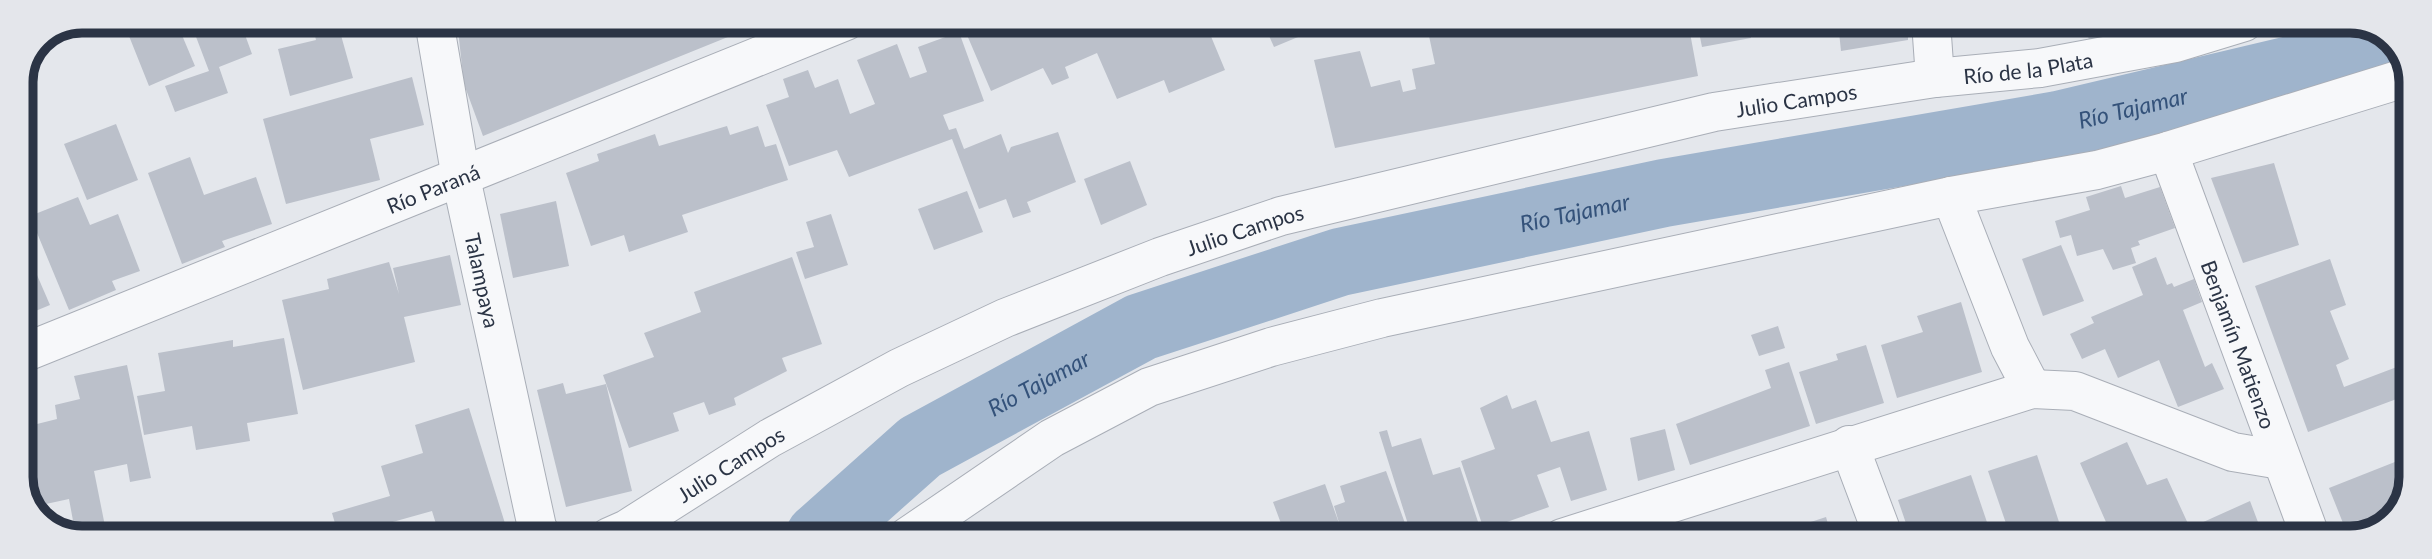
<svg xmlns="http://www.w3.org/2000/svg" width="2432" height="559" viewBox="0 0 2432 559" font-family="Lato,sans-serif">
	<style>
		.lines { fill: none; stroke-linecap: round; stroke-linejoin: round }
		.river { stroke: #9fb4cc; stroke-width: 68 }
		.building { fill: #bbc0ca }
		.minor-casing { stroke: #a9aeb7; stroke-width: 40 }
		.minor { stroke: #f7f8fa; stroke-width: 38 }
		.labels { text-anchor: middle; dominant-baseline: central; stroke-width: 5; stroke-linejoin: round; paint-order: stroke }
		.street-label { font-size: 21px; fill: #2b3445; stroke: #f4f6f9 }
		.water-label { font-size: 23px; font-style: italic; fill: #34527a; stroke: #f4f6f9 }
		.rim { fill: none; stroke: #2b3445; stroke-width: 9 }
	</style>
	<rect width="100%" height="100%" fill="#e4e7ec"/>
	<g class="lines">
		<!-- river -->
		<path class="river" id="s1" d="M819,537L920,447L1141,327L1340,262L1664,193L2058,125L2321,63L2394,41"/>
	</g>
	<!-- building -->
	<g class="building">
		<polygon points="82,21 109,21 76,38 70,26"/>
		<polygon points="123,21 176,21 195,66 149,86"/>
		<polygon points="190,21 240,21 252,54 219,67 228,93 175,112 165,86 209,71"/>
		<polygon points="331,21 337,21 353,78 290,96 278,49 316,40 313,27"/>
		<polygon points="457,21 522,21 525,29 542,21 760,24 483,136 464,84"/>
		<polygon points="961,21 1205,22 1225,70 1169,93 1164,80 1117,99 1097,53 1065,67 1069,78 1052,85 1043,68 991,91"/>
		<polygon points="1263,22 1326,22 1327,25 1274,47"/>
		<polygon points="1491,22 1688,22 1698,76 1335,148 1314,60 1360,51 1371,87 1400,80 1403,92 1416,89 1412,69 1435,64 1429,36"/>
		<polygon points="1697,22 1748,22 1751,38 1702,47"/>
		<polygon points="1838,22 1908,22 1908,40 1841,51"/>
		<polygon points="2084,22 2143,22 2143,23 2117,31 2121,46 2093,54"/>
		<polygon points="959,32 984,101 943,115 949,130 956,128 964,149 1001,134 1008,153 1011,147 1058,132 1076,182 1027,202 1031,212 1013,218 1006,199 979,209 952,139 849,177 837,150 789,166 766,105 789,97 783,79 808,70 815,88 838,79 850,114 875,104 857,60 897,44 910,78 927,72 918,47"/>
		<polygon points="412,77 424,125 370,139 380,180 286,204 263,119"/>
		<polygon points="116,124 138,180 87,200 64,144"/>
		<polygon points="727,126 730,135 758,126 765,147 776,144 788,180 682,215 688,232 629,252 624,235 591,246 566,173 599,161 597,154 655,134 659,146"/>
		<polygon points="190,157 204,195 256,177 272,224 222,241 225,247 182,264 148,173"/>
		<polygon points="1130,161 1147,205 1101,225 1084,179"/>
		<polygon points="2274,163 2299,245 2243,263 2211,178"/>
		<polygon points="2121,186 2125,198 2160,187 2175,228 2138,241 2140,245 2131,248 2136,263 2113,270 2103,249 2077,256 2071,235 2060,238 2055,221 2090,210 2086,197"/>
		<polygon points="967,191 983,232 934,250 918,209"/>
		<polygon points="78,197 90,225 118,214 140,271 112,281 116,290 69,310 30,216"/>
		<polygon points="556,201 569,266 513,278 500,214"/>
		<polygon points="831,214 848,265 805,279 796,252 814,247 806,222"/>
		<polygon points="21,238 50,305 21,317"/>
		<polygon points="2061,245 2084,301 2043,316 2022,259"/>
		<polygon points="450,255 461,305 404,317 415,362 303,390 282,300 329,289 327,279 389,262 399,294 393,268"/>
		<polygon points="792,257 822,344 782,358 787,371 734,398 736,405 709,415 704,402 673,413 679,431 629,448 603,375 654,357 644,333 701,312 694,292"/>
		<polygon points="2156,257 2167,285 2172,283 2174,287 2194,279 2202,302 2183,310 2205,367 2212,363 2224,389 2178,407 2159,360 2118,378 2105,349 2082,359 2070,334 2094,323 2091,317 2143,295 2132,267"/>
		<polygon points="2330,259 2346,305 2330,311 2349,359 2336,365 2344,387 2410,362 2410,394 2308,432 2255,286"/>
		<polygon points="1961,302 1982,372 1897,398 1881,345 1923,332 1917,316"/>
		<polygon points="1778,326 1785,348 1759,356 1751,335"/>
		<polygon points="284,338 298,414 247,423 250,441 196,450 192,426 144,435 137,396 165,391 158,353 233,340 233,347"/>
		<polygon points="1866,345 1884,403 1816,424 1799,372 1838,360 1836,354"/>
		<polygon points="1789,362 1810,426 1690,465 1676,424 1771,388 1765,370"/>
		<polygon points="127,365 151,478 130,482 127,464 94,471 106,531 76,537 69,499 32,507 21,484 21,428 57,419 55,405 80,399 74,376"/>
		<polygon points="563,383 566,394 606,384 632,491 566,507 537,390"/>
		<polygon points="1507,395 1512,409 1536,400 1551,442 1589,431 1607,490 1571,501 1560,467 1537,475 1549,507 1484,530 1461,461 1495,449 1480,408"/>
		<polygon points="469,408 508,533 497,537 440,537 432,511 339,537 332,513 390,496 381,466 423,453 415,425"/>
		<polygon points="1665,429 1675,470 1638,481 1630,438"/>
		<polygon points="1387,430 1392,447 1421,438 1433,475 1460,467 1481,531 1459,538 1412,537 1379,432"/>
		<polygon points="2127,442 2147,485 2167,478 2190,528 2250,501 2264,538 2113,538 2080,463"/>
		<polygon points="2037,455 2061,528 2033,538 2011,538 1988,471"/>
		<polygon points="2410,456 2410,489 2387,525 2349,538 2329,488"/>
		<polygon points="1386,471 1410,537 1286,537 1273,502 1325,484 1340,526 1334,506 1345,502 1340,486"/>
		<polygon points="1971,475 1991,534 1980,538 1911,538 1898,500"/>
		<polygon points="1826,517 1832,538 1765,538 1765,537"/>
		<polygon points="208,528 210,537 169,537 169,536"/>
	</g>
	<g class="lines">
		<defs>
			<g id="minor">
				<path id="s2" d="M434,21L461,178L537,527L542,537"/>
				<polyline points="1931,22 1935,78"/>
				<path id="s3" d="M2168,151L2311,538"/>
				<polyline points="1951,196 2010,347 2032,389"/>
				<path id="s4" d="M21,354L846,21"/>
				<polyline points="1849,445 1884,538"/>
				<path id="s5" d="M609,537L627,529L770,438L899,368L1005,318L1160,257L1281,216L1714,112L1935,78L2040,68L2175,43L2244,22"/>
				<polyline points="907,537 1052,438 1149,387 1271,347 1382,318 1951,196 2097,170 2168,151 2411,76"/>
				<polyline points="1562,538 2032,389 2075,391 2233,452 2281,460"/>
			</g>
		</defs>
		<!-- minor casing -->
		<use href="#minor" class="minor-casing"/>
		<!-- minor -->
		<use href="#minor" class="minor"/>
	</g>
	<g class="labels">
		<!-- street labels -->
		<g class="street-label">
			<text stroke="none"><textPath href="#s5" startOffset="1510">Río de la Plata</textPath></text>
			<text stroke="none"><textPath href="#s5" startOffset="1276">Julio Campos</textPath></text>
			<text stroke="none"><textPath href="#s4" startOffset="444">Río Paraná</textPath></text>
			<text stroke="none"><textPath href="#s5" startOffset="709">Julio Campos</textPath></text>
			<text stroke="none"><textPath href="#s2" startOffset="264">Talampaya</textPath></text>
			<text stroke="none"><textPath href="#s3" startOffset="206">Benjamín Matienzo</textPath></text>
			<text stroke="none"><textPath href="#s5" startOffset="142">Julio Campos</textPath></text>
		</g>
		<!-- water labels -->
		<g class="water-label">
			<text stroke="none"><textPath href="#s1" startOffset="1404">Río Tajamar</textPath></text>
			<text stroke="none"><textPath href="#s1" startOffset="836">Río Tajamar</textPath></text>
			<text stroke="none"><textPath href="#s1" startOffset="270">Río Tajamar</textPath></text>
		</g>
	</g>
	<!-- crop -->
	<path d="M0 0H2432V559H0ZM82 33H2350A49 49 0 0 1 2399 82V477A49 49 0 0 1 2350 526H82A49 49 0 0 1 33 477V82A49 49 0 0 1 82 33Z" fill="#e4e6eb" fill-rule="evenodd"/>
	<path class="rim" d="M82 33H2350A49 49 0 0 1 2399 82V477A49 49 0 0 1 2350 526H82A49 49 0 0 1 33 477V82A49 49 0 0 1 82 33Z"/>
</svg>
